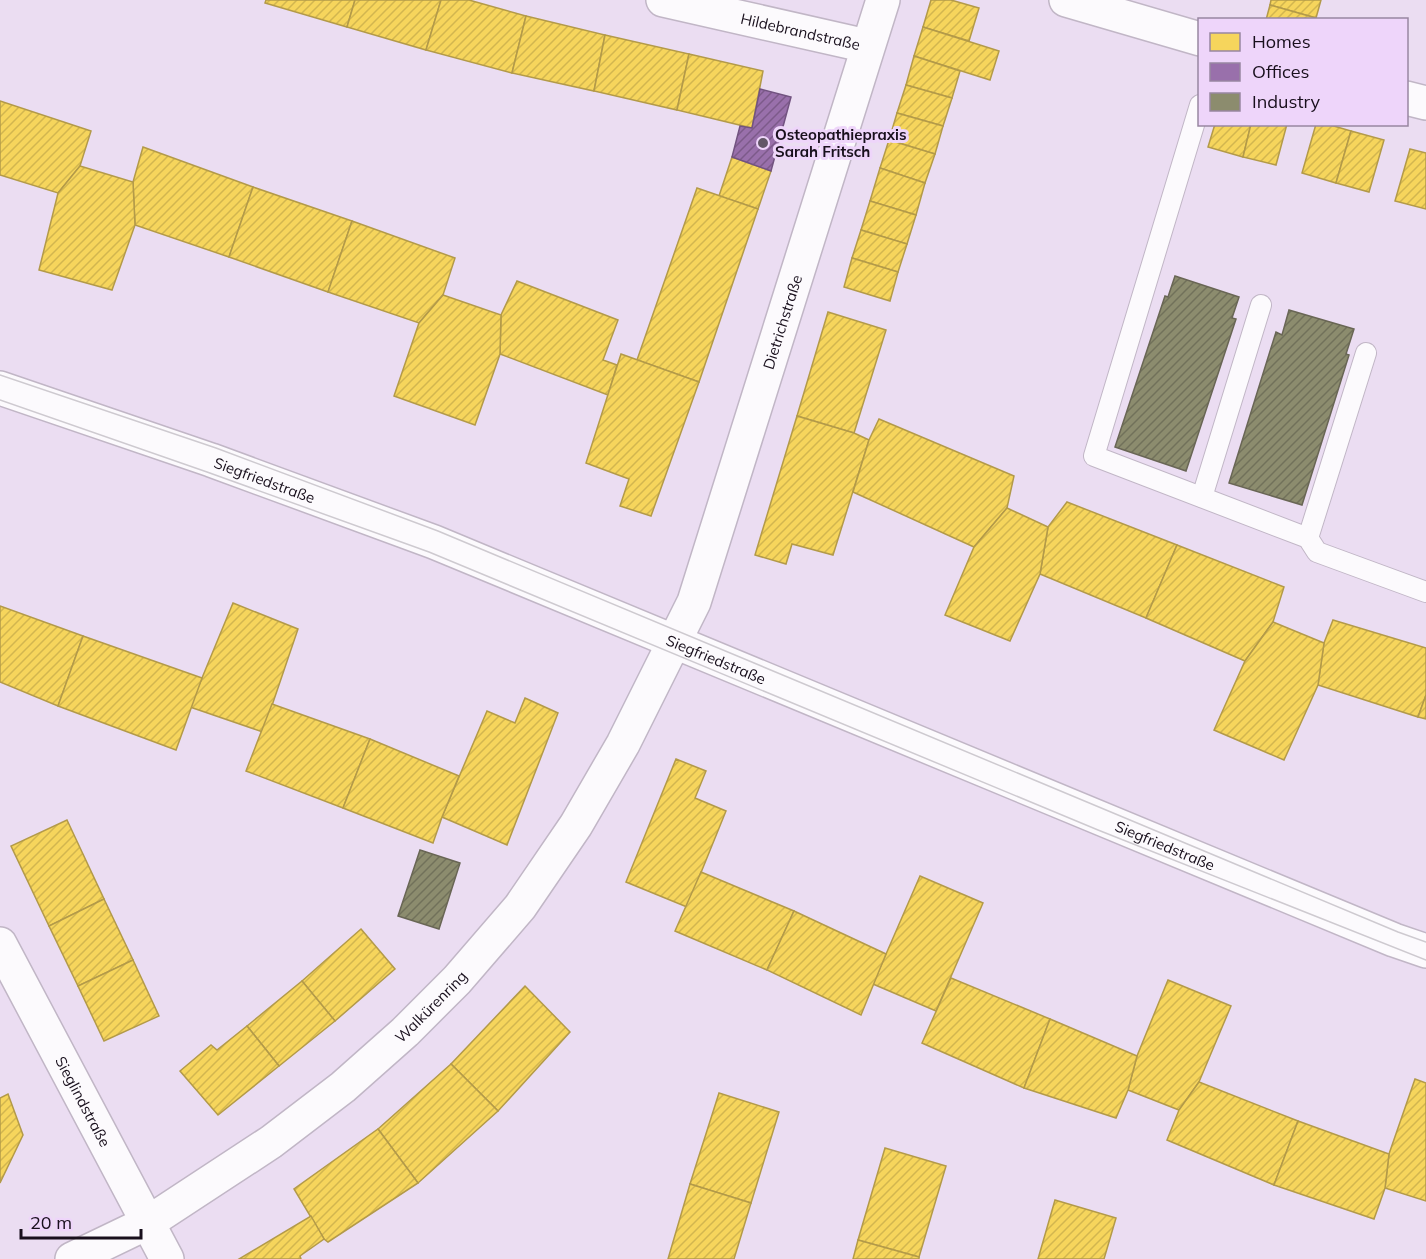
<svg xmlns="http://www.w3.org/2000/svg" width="1426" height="1259" viewBox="0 0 1426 1259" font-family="Mulish,sans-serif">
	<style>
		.homes { fill: url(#homes-hatch); stroke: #b39a49; stroke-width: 1.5 }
		.offices { fill: url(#offices-hatch); stroke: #725380; stroke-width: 1.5 }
		.industry { fill: url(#industry-hatch); stroke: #696655; stroke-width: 1.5 }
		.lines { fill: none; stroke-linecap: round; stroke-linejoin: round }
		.service-casing { stroke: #c1b6c6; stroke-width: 22 }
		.minor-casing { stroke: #c1b6c6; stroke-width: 36 }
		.tertiary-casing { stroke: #c1b6c6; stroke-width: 36 }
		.service { stroke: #fcfafd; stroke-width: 20 }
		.minor { stroke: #fcfafd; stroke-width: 33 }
		.tertiary { stroke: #fcfafd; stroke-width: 33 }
		.tram { stroke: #cecad0; stroke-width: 1.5 }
		.poi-dot { fill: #625767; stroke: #eed5fa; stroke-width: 2 }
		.labels { text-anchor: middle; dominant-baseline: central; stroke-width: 6; stroke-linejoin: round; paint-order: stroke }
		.street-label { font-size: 15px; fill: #180f1c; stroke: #eed5fa }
		.poi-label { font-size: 15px; font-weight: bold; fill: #180f1c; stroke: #eed5fa; text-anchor: start }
	</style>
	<defs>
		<pattern id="homes-hatch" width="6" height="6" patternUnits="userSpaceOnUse" patternTransform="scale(1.5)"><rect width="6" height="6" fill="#f6d55c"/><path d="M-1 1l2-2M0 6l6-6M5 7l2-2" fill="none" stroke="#d2b64f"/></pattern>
		<pattern id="offices-hatch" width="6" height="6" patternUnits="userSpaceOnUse" patternTransform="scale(1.5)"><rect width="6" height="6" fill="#9970ab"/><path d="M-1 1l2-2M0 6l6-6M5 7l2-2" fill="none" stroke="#7c5a8a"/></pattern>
		<pattern id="industry-hatch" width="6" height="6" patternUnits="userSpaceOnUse" patternTransform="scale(1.5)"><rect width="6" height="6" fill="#8c8c6e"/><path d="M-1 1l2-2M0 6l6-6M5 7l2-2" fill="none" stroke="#71715a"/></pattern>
	</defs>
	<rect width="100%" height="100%" fill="#ebddf2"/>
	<!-- homes -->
	<g class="homes">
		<polygon points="266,0 355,0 347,27 265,3"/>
		<polygon points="355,0 441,0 426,50 347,27"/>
		<polygon points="441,0 469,0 526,16 512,73 426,50"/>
		<polygon points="931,0 951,0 979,8 969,41 923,27"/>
		<polygon points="1271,0 1321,0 1316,18 1270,5"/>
		<polygon points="1270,5 1316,18 1315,20 1266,20"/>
		<polygon points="526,16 605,35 594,91 512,73"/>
		<polygon points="923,27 999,51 990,80 914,56"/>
		<polygon points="605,35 689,54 677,110 594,91"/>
		<polygon points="689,54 763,71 752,128 677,110"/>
		<polygon points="914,56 960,71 952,98 906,85"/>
		<polygon points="906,85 952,98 943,126 897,113"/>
		<polygon points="0,101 91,131 80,166 58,193 0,175"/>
		<polygon points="897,113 943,126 935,154 889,140"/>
		<polygon points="1215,124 1251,124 1243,157 1208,147"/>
		<polygon points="1251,124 1287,124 1276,165 1243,157"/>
		<polygon points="1316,124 1327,124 1351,131 1336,183 1302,173"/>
		<polygon points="1351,131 1384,140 1369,192 1336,183"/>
		<polygon points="889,140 935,154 925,183 880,168"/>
		<polygon points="143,147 253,187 229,257 135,225 133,182"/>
		<polygon points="1410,149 1426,153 1426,209 1395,201"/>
		<polygon points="732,157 771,171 758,209 719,196"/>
		<polygon points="80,166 133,182 135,225 112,290 39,270 58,193"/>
		<polygon points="880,168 925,183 916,215 870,201"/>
		<polygon points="253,187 352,221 328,292 229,257"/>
		<polygon points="697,188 758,209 699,382 637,360"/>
		<polygon points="870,201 916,215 907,244 861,230"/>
		<polygon points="352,221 455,258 443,295 419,323 328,292"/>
		<polygon points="861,230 907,244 898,272 852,258"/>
		<polygon points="852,258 898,272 890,301 844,287"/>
		<polygon points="517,281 618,320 603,360 617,365 608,395 500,354 501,315"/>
		<polygon points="443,295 501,315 500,354 475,425 394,396 419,323"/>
		<polygon points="828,312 886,330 854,433 797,416"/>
		<polygon points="621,354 699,382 651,516 620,506 629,479 586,463"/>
		<polygon points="797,416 854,433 869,440 833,555 792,544 786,564 755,555"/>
		<polygon points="879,419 1014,476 1007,508 974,547 853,492 869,440"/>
		<polygon points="1067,502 1177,545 1146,618 1040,574 1048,527"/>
		<polygon points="1007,508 1048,527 1040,574 1010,641 945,615 974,547"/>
		<polygon points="1177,545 1284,587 1273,622 1245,661 1146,618"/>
		<polygon points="233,603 298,629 263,732 190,707"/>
		<polygon points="0,606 83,636 58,706 0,682"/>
		<polygon points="1333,620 1426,648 1426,695 1418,717 1318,685 1324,643"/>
		<polygon points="1273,622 1324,643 1318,685 1284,760 1214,730 1245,661"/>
		<polygon points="83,636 202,678 176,750 58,706"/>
		<polygon points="1426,695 1426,719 1418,717"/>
		<polygon points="525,698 558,713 507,845 442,817 487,711 515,723"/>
		<polygon points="272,704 370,739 343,808 246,771"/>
		<polygon points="370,739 459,776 442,817 433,843 343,808"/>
		<polygon points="676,759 706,771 695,798 726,811 687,907 626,882"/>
		<polygon points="67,820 104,899 49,926 11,846"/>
		<polygon points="701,872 794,911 767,970 675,931"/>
		<polygon points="920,876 983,903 936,1011 873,984"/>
		<polygon points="104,899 133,960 78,986 49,926"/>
		<polygon points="794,911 886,954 861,1015 767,970"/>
		<polygon points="361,929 395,969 335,1021 302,981"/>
		<polygon points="133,960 159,1016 104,1041 78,986"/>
		<polygon points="951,978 1050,1019 1024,1088 922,1043"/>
		<polygon points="1168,980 1231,1006 1199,1082 1179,1110 1128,1090 1137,1056"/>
		<polygon points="302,981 335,1021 279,1066 247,1026"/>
		<polygon points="525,986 570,1032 498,1111 451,1064"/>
		<polygon points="1050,1019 1137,1056 1128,1090 1116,1118 1024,1088"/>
		<polygon points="247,1026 279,1066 218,1115 180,1071 211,1045 217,1050"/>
		<polygon points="451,1064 498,1111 418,1183 378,1129"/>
		<polygon points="1415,1079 1426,1083 1426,1201 1385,1188 1389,1154"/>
		<polygon points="1199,1082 1298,1121 1274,1185 1167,1140 1179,1110"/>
		<polygon points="719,1093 779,1112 751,1203 690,1184"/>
		<polygon points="8,1094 23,1135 0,1183 0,1098"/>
		<polygon points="1298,1121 1389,1154 1385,1188 1374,1219 1274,1185"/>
		<polygon points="378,1129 418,1183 328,1242 324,1239 294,1189"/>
		<polygon points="885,1148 946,1166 919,1257 858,1240"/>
		<polygon points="690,1184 751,1203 734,1259 668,1259"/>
		<polygon points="1055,1200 1116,1218 1104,1259 1038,1259"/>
		<polygon points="311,1216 324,1239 300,1256 301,1259 239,1259"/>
		<polygon points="858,1240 919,1257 919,1259 853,1259"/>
	</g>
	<!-- offices -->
	<polygon class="offices" points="760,89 791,97 771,171 732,157 740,126 752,128"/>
	<!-- industry -->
	<g class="industry">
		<polygon points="1175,276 1239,297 1232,318 1236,319 1186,471 1115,447 1165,296 1168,297"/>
		<polygon points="1289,310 1354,329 1346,354 1349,355 1302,505 1229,483 1276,332 1282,335"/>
		<polygon points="420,850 460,863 439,929 398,916"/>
	</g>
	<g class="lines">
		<defs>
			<g id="service">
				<polyline points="1200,105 1094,456 1308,538 1317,552 1426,592"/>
				<polyline points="1202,497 1261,305"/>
				<polyline points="1308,538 1366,353"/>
			</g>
			<g id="minor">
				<path id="s1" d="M663,0L867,46"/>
				<polyline points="1066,0 1200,39"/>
				<polyline points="1406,98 1426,103"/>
				<path id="s2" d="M0,944L167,1259"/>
				<path id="s3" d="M72,1259L149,1222L271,1142L343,1087L405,1032L457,980L520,907L576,825L623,744L694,602L883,0"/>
			</g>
			<g id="tertiary">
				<path id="s4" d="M0,388L211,460L434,542L1394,940L1426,951"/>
			</g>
		</defs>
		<!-- service casing -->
		<use href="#service" class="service-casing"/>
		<!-- minor casing -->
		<use href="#minor" class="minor-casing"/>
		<!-- tertiary casing -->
		<use href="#tertiary" class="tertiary-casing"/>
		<!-- service -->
		<use href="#service" class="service"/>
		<!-- minor -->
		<use href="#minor" class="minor"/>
		<!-- tertiary -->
		<use href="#tertiary" class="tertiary"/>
		<!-- tram -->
		<g class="tram">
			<polyline points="0,375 216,448 438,531 1398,932 1426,942"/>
			<polyline points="0,400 207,472 429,552 1098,830 1426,960"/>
		</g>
	</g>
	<!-- markers -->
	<circle class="poi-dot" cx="763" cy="143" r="6"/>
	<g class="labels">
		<!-- street labels -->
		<g class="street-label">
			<text stroke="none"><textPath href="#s1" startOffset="141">Hildebrandstraße</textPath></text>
			<text stroke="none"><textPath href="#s3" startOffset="1220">Dietrichstraße</textPath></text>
			<text stroke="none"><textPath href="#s4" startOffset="280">Siegfriedstraße</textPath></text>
			<text stroke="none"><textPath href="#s4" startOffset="766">Siegfriedstraße</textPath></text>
			<text stroke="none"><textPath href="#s4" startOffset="1252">Siegfriedstraße</textPath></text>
			<text stroke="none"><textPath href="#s3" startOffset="441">Walkürenring</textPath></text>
			<text stroke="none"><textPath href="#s2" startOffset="178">Sieglindstraße</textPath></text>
		</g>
		<!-- poi labels -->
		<g class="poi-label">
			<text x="775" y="134">Osteopathiepraxis<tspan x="775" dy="17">Sarah Fritsch</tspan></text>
		</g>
	</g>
	<!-- legend -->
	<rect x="1198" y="18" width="210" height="108" fill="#eed5fa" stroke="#9886a1" stroke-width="1.5"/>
	<rect x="1210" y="33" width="30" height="18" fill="#f6d55c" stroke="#9886a1" stroke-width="1.5"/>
	<text x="1252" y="48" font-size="18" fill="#180f1c">Homes</text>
	<rect x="1210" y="63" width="30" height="18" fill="#9970ab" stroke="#9886a1" stroke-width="1.5"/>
	<text x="1252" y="78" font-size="18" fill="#180f1c">Offices</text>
	<rect x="1210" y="93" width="30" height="18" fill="#8c8c6e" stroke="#9886a1" stroke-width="1.5"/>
	<text x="1252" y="108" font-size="18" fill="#180f1c">Industry</text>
	<!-- scale -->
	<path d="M21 1229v9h120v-9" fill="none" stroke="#180f1c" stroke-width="3"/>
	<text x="30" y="1229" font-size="18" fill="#180f1c" stroke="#eed5fa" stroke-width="4.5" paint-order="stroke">20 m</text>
</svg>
